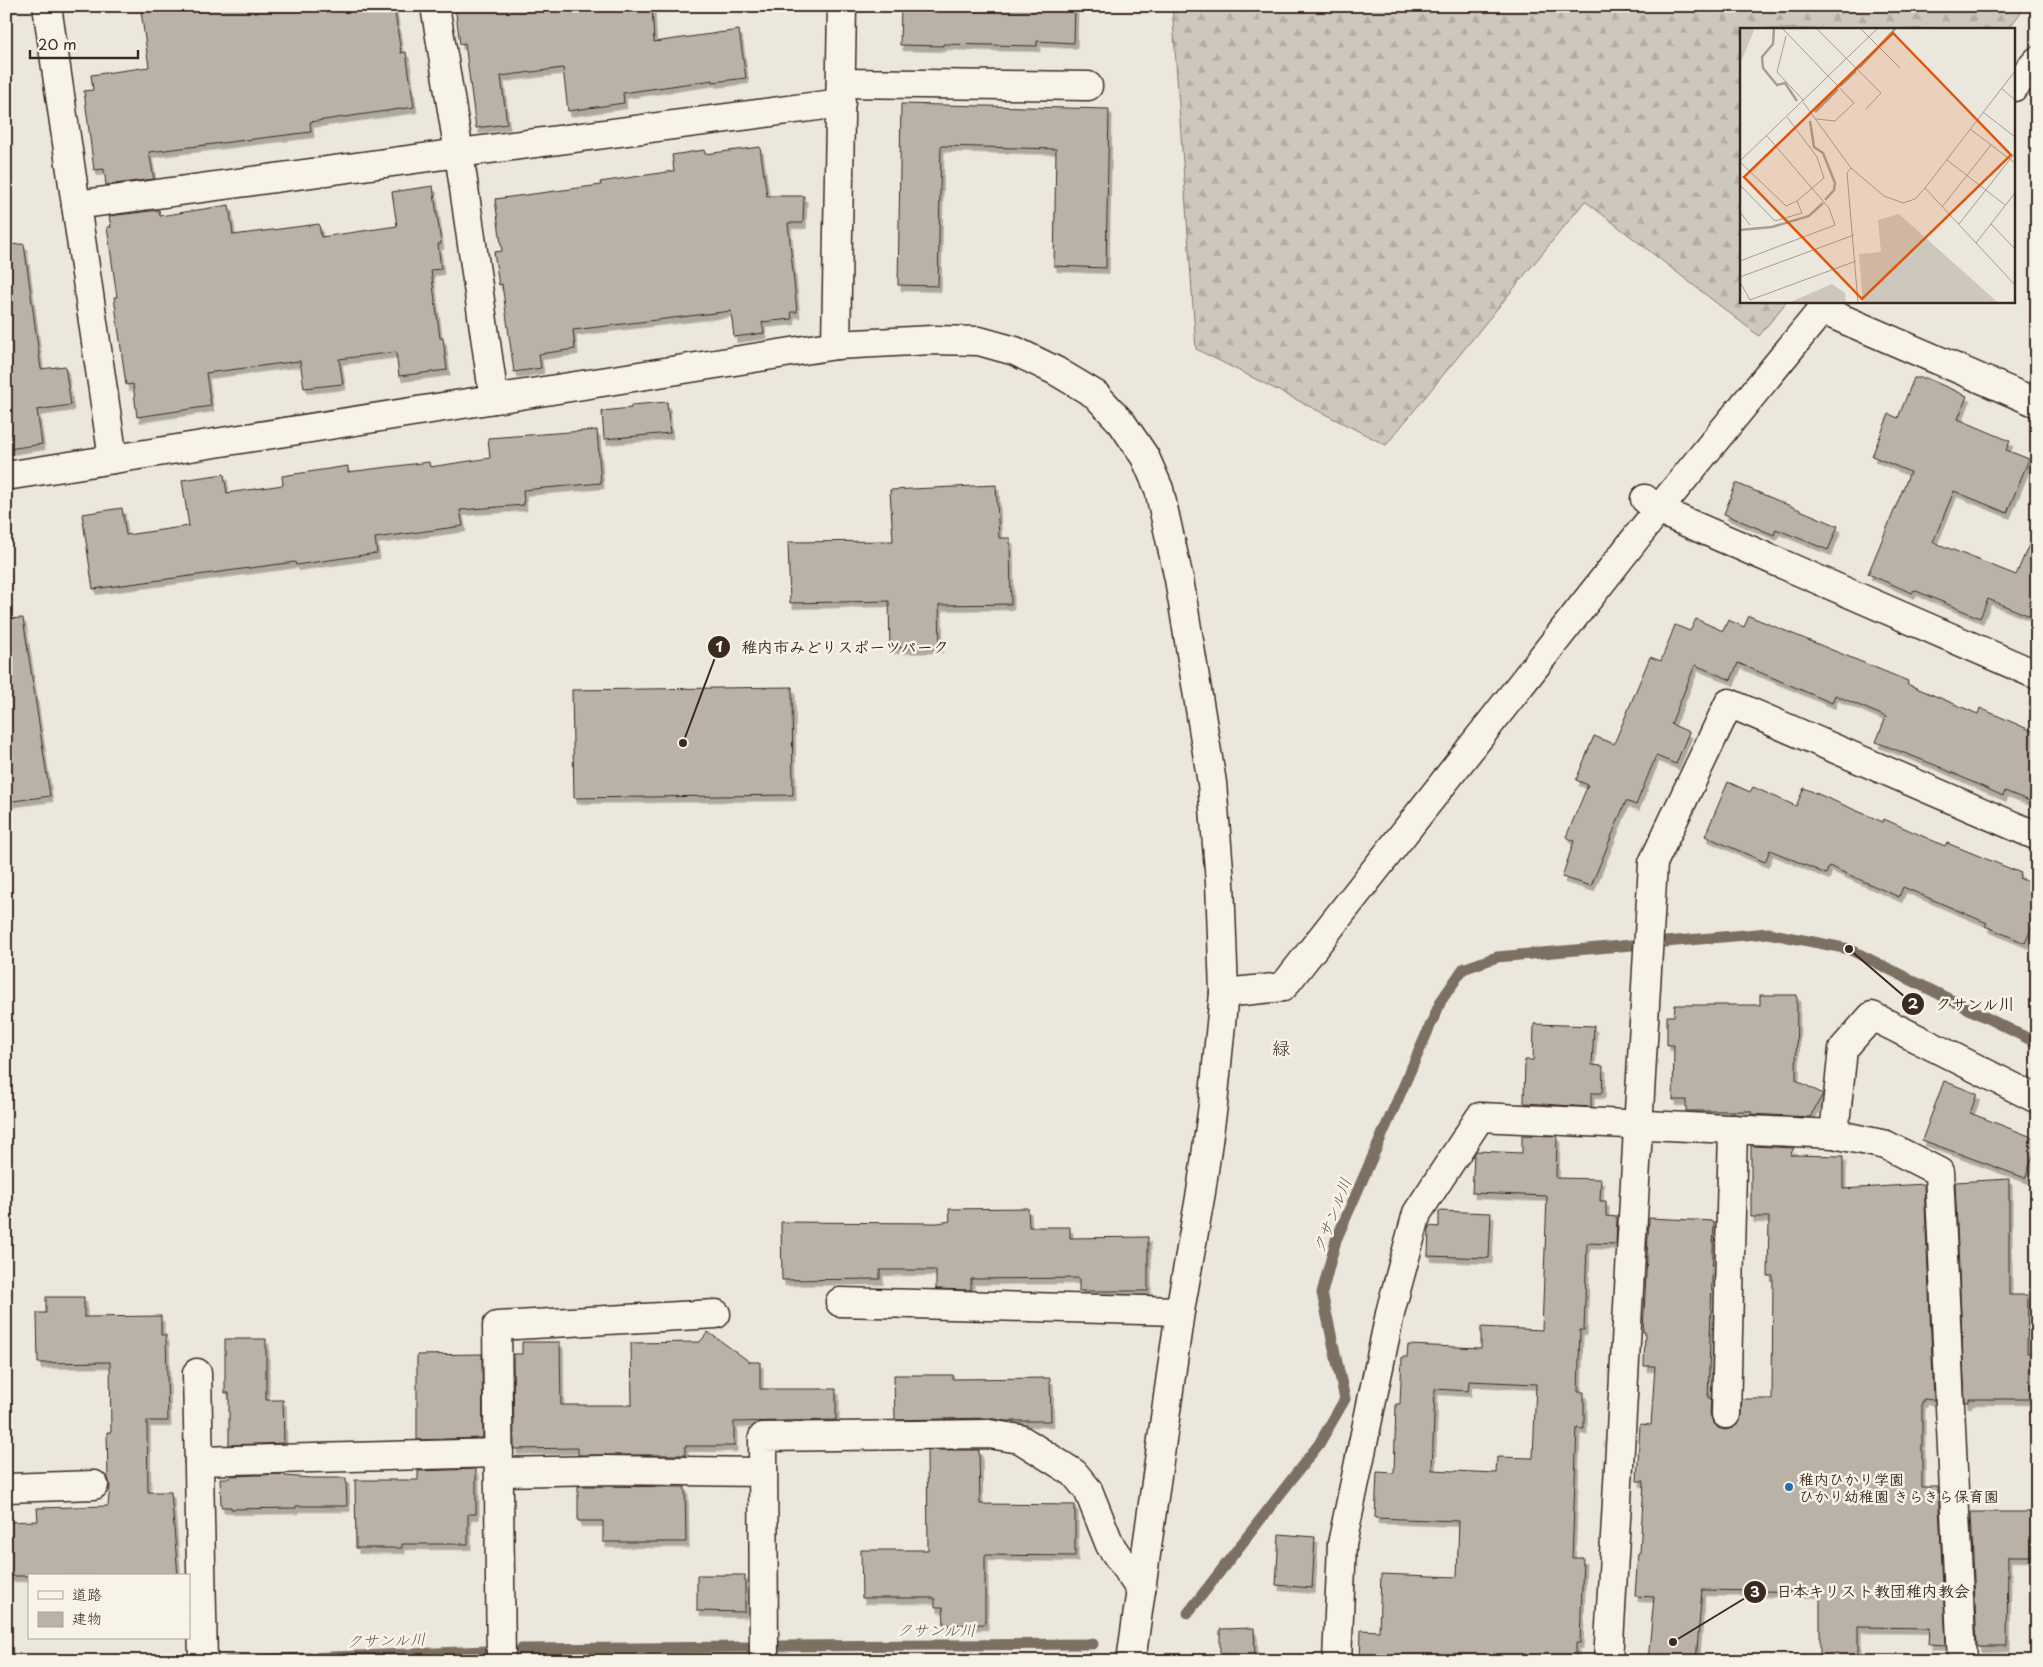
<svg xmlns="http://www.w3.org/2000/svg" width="2043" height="1667" viewBox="0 0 2043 1667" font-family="'Playpen Sans','Klee One',sans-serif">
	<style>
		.forest { fill: url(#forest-firs); stroke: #84796d }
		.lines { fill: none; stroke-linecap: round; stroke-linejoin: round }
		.stream { stroke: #7c7064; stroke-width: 11 }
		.building { fill: #bab2a7; stroke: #3b2a1e; fill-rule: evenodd; filter: url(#shadow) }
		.minor-casing { stroke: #3b2a1e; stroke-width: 31 }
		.minor { stroke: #f7f3e8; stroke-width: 28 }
		.poi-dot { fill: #1f6fb2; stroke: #f7f3e8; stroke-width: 2 }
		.labels { text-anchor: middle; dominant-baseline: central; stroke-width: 5; stroke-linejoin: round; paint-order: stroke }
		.poi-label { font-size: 15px; font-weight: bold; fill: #3b2a1e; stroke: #f7f3e8; text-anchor: start }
		.water-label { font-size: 16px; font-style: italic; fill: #615347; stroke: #f7f3e8 }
		.quarter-label { font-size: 18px; fill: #3b2a1e; stroke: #f7f3e8 }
		.inset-river { fill: none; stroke: #a89f93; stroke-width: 2.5 }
		.inset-road { fill: none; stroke: #a59b90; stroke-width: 1 }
		.view { fill: #df570d; fill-opacity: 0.15; stroke: #df570d; stroke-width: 2.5 }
		.inset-edge { fill: none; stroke: #3b2a1e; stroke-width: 2.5 }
		.leader { fill: none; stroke: #3b2a1e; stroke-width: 2 }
		.callout-dot { fill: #3b2a1e; stroke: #f7f3e8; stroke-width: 2 }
		.mark-label { font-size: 15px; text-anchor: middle; font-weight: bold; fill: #fff }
		.callout-label { font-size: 16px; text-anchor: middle; font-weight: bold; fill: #3b2a1e; stroke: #f7f3e8; stroke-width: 5; stroke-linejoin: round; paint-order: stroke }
	</style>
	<defs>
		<pattern id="forest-firs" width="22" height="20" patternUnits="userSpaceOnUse" patternTransform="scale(1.25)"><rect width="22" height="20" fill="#cec8bc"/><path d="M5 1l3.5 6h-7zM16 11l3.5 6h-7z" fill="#b2aca1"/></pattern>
		<filter id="shadow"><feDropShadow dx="3" dy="5.5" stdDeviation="0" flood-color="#0004"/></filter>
	</defs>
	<rect width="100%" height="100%" fill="#ece7dc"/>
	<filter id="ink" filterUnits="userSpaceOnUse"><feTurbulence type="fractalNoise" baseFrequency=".02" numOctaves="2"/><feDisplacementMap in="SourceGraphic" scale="10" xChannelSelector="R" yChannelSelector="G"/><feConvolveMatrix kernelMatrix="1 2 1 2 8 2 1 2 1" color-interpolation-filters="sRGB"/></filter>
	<g filter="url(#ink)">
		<!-- forest -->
		<polygon class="forest" points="1172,6 2026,6 2008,29 1742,29 1742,301 1787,301 1759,336 1585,201 1386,445 1196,349"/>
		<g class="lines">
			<!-- stream -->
			<g class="stream">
				<polyline points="1665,942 1768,933 1849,949 2037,1043"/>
				<polyline points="1188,1613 1319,1444 1345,1399 1322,1293 1336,1240 1441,1001 1463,969 1497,957 1632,945"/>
				<polyline points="780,1646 1093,1644"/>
				<polyline points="521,1649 748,1647"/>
				<polyline points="227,1661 487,1651"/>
			</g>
		</g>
		<!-- building -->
		<g class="building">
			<polygon points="178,6 394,6 401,53 406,52 414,107 310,122 311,132 149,152 154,179 106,185 104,169 94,170 84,91 93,90 91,75 149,67 141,11"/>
			<polygon points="455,6 652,6 654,42 739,30 746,78 713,82 713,80 623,93 624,103 568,111 563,68 501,76 507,124 476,128 465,43 460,44"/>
			<polygon points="901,6 1075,6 1074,43 1037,41 1037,46 943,44 943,46 900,45"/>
			<polygon points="901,104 1109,109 1106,268 1054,266 1056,149 941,146 938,286 898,285"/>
			<polygon points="760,147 767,196 804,196 803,223 788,223 797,312 791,312 792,319 762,322 764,333 734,337 731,311 573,330 575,349 539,354 541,368 514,372 502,284 499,285 494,252 502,251 495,199 601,185 600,182 674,171 672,155 704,150 705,154"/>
			<polygon points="433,186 441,244 438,244 441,269 431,270 440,338 443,338 447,370 399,376 396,352 339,359 343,384 304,388 300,361 206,373 211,406 137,417 133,384 126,385 114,297 117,297 107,227 111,227 109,216 159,210 160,216 229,205 233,235 319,224 321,237 397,226 392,192"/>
			<polygon points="24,244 41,369 65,366 71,405 37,410 42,444 9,449 6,431 6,245"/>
			<polygon points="1914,378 1926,378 1967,396 1958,419 2010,441 2006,450 2029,459 2007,513 1954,491 1933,542 2016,575 2037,526 2037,619 1988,599 1980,618 1914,590 1912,593 1868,574 1910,472 1872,456 1889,414 1898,418"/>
			<polygon points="667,402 670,433 604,439 602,411 631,408 631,405"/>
			<polygon points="597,430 601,483 523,490 524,505 460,510 463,526 375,538 377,553 296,565 295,562 93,589 82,514 122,508 126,535 189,526 182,480 224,474 227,493 283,485 282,476 348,466 348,472 429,462 430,467 490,458 488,438"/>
			<polygon points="1736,483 1838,526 1828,550 1776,529 1774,535 1724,514"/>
			<polygon points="996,485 999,538 1010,538 1011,604 939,605 940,647 890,648 889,601 790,603 788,542 893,541 890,490"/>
			<polygon points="1749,616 1908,681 1907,684 1978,714 1980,708 2037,733 2037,804 2005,791 2003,796 1935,765 1876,742 1886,717 1835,695 1832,703 1738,663 1731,680 1695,665 1671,724 1689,732 1676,764 1656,756 1636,805 1626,801 1591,886 1562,877 1574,841 1566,837 1588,785 1576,780 1594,736 1614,744 1650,657 1661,661 1675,625 1690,631 1696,619 1723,631 1728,620 1744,627"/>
			<polygon points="23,618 50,796 6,802 6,619"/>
			<polygon points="792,687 793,795 574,798 572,690"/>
			<polygon points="1728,782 1750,792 1753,787 1796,806 1804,788 1883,822 1884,819 1945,846 1947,843 2021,873 2019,878 2037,885 2037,916 2025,943 1985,926 1987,923 1903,887 1899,897 1829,866 1826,874 1770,850 1765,862 1705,836"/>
			<polygon points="1760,995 1797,995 1796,1080 1823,1094 1810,1117 1751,1114 1751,1111 1686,1111 1686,1100 1673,1100 1674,1045 1667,1045 1667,1016 1674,1016 1675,1005 1760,1005"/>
			<polygon points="1534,1024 1594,1026 1592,1065 1603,1066 1602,1093 1591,1093 1591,1107 1524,1103 1525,1060 1533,1060"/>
			<polygon points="1944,1081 1977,1094 1970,1113 2037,1139 2037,1146 2025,1178 1922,1140"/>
			<path d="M1522,1135L1557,1136L1556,1178L1601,1179L1600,1201H1606V1216L1617,1217L1616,1244L1587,1243L1584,1330H1580L1578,1392H1584V1429L1577,1428L1572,1558H1583L1580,1643H1576V1661H1360L1361,1630L1379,1631L1381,1574L1457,1577L1459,1521L1375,1518L1377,1472L1394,1473L1396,1404H1400L1402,1357H1407L1408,1345L1481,1348V1327L1542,1330L1547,1196L1472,1193L1474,1155L1476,1151L1522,1153ZM1469,1381L1536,1384L1533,1458L1497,1457L1496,1473L1432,1470L1435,1389L1468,1391Z"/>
			<polygon points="1751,1146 1794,1148 1790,1155 1843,1156 1843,1189 1924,1184 1934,1400 1924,1399 1924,1402 1922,1402 1922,1487 1938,1487 1946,1645 1929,1644 1930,1628 1858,1627 1858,1661 1820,1661 1820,1593 1816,1593 1816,1592 1702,1590 1696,1661 1648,1661 1654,1597 1635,1596 1638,1553 1640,1553 1644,1481 1637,1481 1640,1424 1651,1425 1655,1366 1644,1366 1645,1332 1643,1332 1649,1218 1714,1221 1708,1398 1711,1398 1710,1414 1713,1422 1718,1428 1725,1430 1733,1428 1740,1422 1742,1399 1772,1399 1773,1276 1768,1276 1769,1217 1751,1217"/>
			<polygon points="2009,1179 2009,1295 2028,1295 2027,1353 2037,1353 2037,1399 1969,1399 1969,1402 1965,1402 1955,1182"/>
			<polygon points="1028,1208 1029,1227 1070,1227 1070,1238 1148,1237 1148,1291 1079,1291 1079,1278 971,1279 971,1290 936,1289 936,1270 880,1270 880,1279 782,1280 781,1222 938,1223 950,1221 949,1209"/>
			<polygon points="1439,1211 1491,1213 1489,1258 1428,1256 1429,1230 1430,1226 1439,1227"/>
			<polygon points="46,1297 84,1297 84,1317 161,1316 161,1335 166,1335 168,1421 147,1421 148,1492 171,1492 178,1576 6,1576 6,1522 38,1521 37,1508 108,1506 110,1485 108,1478 107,1432 111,1432 110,1362 38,1363 37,1313 46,1313"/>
			<polygon points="708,1332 750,1362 760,1362 760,1389 836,1389 836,1420 734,1422 734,1446 685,1446 685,1455 578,1455 578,1448 514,1449 513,1354 522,1354 522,1342 560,1342 561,1405 632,1405 631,1343 700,1342"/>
			<polygon points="225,1339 266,1339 266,1400 283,1400 284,1443 229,1445 229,1393 225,1393"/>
			<polygon points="482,1354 483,1438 417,1440 417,1355"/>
			<polygon points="894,1375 953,1375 953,1379 1050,1378 1051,1421 1005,1421 989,1418 895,1420"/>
			<polygon points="927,1450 979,1450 980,1504 1075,1505 1075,1556 985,1555 985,1624 944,1625 943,1607 935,1607 935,1598 862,1598 861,1550 928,1550"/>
			<polygon points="476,1469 476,1514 468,1514 468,1544 402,1544 402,1548 356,1548 355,1480 418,1480 418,1471"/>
			<polygon points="285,1474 285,1476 311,1478 346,1478 347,1506 296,1506 296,1508 231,1509 231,1507 221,1507 220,1478 230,1478 230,1476"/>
			<polygon points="578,1486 685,1487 686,1542 603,1542 603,1521 578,1521"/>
			<polygon points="1971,1512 2033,1512 2033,1556 2008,1556 2007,1646 1977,1646"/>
			<polygon points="1279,1534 1315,1537 1312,1588 1276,1585"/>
			<polygon points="697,1575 745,1575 745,1612 697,1611"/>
			<polygon points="1254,1628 1255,1661 1220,1661 1220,1629"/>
		</g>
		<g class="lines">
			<defs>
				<g id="minor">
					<polyline points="47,6 113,459"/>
					<polyline points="435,6 459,153 494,399"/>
					<polyline points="841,83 1088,86"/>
					<polyline points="2014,87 2037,61"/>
					<polyline points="76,205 459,153 841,103"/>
					<polyline points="1822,310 2037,403"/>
					<polyline points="836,345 842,6"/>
					<polyline points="6,476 836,345 932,340 979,341 1015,351 1056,371 1096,395 1122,423 1145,457 1159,489 1179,579 1212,783 1220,882 1224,993 1213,1105 1201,1192 1180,1311 1131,1661"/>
					<polyline points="1645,499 1658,510 2037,675"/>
					<polyline points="1224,993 1283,987 1658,510 1829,301"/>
					<polyline points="1834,1134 1843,1049 1872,1016 2037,1099"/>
					<polyline points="840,1302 1180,1311"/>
					<polyline points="197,1373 203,1661"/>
					<polyline points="1726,1414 1733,1129"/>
					<polyline points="199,1461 499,1453"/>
					<polyline points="499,1472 602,1470 763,1472"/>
					<polyline points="6,1488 94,1485"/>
					<polyline points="501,1661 497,1326 716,1314"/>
					<polyline points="764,1661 763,1437 989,1434 1020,1439 1074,1473 1088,1490 1110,1545 1141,1590"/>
					<polyline points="1337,1661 1342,1544 1391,1309 1417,1213 1480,1117 1834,1134 1886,1145 1939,1172 1962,1661"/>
					<polyline points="1608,1661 1653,863 1729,703 2037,836"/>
				</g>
			</defs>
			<!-- minor casing -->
			<use href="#minor" class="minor-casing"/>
			<!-- minor -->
			<use href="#minor" class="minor"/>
		</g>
	</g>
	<!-- markers -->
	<circle class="poi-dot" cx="1789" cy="1487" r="5"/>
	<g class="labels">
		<!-- poi labels -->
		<g class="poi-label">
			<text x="1799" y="1478">稚内ひかり学園<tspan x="1799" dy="17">ひかり幼稚園 きらきら保育園</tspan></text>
		</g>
		<!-- water labels -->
		<g class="water-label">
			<text transform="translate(1331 1215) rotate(-69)">クサンル川</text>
			<text x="936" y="1629">クサンル川</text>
			<text transform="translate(386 1639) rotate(-2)">クサンル川</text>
		</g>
		<!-- quarter labels -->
		<g class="quarter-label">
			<text x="1281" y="1047">緑</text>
		</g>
	</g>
	<!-- overview -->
	<g transform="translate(1740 28)">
		<rect width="275" height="275" fill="#ece7dc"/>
		<path d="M0,0H15L0,36ZM159,186L255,272L258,275H123L119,226L141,224L138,192Z" fill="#cec8bc"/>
		<path d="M92,256L105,265L106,275H48Z" fill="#cec8bc"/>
		<path class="inset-river" d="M34,0L33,16L22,29L23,40L37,57L45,55L57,73M140,17L155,1M119,40L137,21M100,58L116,43M75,84L98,61M70,93L74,119L83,125L95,155L94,162L85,172M0,202L32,199L69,188L83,175"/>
		<path class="inset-road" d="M42,0L114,75L95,93L76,91M76,0L141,65L126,81M120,0L160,40M46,8L37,44L64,73M261,60L275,72M63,74L111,140L144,168L163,175L175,171L185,160L275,43M243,84L275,109M230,101L275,135M207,132L265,177M0,133L138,0M0,134L46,178L57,173L84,150L77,129L47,89M111,140L107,145L118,275M0,157L35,193L62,185L57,173M185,160L275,257M202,179L251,117M0,184L10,197M219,196L275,125M251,196L275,221M236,215L275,165M0,233L95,197L89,180L27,108M0,249L114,207M0,254L10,272L116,233"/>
		<path class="view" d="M153,5L271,127L122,271L4,149Z"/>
		<rect width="275" height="275" class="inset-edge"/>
	</g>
	<!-- callouts -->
	<path class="leader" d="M683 743L719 647M1849 949L1913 1004M1673 1642L1755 1592"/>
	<g class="callout-dot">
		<circle cx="683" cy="743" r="5"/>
		<circle cx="1849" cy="949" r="5"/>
		<circle cx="1673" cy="1642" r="5"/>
		<circle cx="719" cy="647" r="12"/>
		<circle cx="1913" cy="1004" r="12"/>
		<circle cx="1755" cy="1592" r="12"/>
	</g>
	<g class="mark-label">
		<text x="719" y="652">1</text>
		<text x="1913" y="1009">2</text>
		<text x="1755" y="1597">3</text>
	</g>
	<g class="callout-label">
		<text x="845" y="653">稚内市みどりスポーツパーク</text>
		<text x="1975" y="1010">クサンル川</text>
		<text x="1873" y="1597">日本キリスト教団稚内教会</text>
	</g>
	<!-- margin -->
	<rect width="2043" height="1667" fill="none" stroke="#f7f3e8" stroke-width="25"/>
	<rect x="12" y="12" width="2018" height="1642" fill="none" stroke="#3b2a1e" stroke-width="2" filter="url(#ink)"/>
	<!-- legend -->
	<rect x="28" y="1574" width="162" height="65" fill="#f7f3e8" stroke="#aca397"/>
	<rect x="38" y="1591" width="25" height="8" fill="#f7f3e8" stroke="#aca397"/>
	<text x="72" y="1600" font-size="15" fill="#3b2a1e">道路</text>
	<rect x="38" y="1612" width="25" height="15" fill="#bab2a7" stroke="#aca397"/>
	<text x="72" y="1624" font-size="15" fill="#3b2a1e">建物</text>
	<!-- scale -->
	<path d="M30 50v8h108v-8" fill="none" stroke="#3b2a1e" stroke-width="2.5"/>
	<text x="38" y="50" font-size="15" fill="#3b2a1e" stroke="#f7f3e8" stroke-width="4" paint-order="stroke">20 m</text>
</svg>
